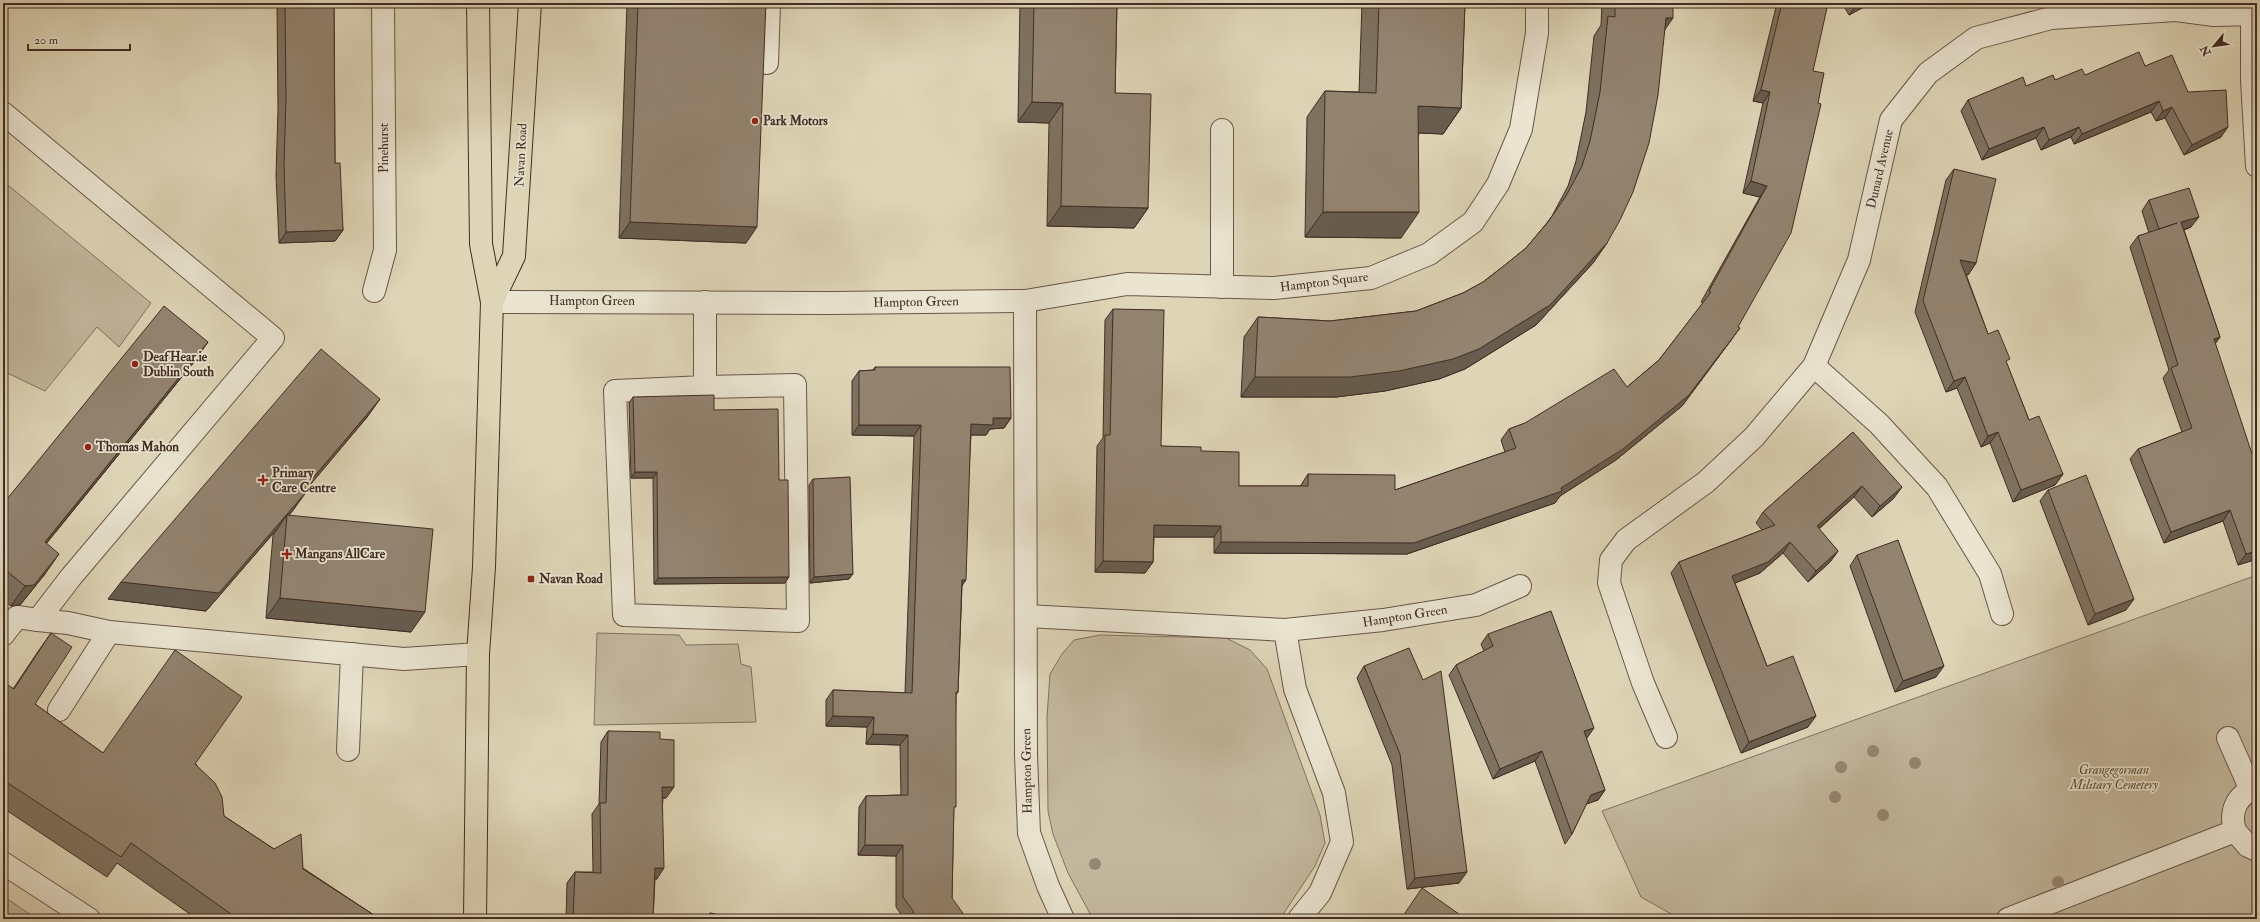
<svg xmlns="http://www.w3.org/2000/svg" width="2260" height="922" viewBox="0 0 2260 922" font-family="'IM FELL Double Pica',serif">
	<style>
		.green { fill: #c3b89e; stroke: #827261 }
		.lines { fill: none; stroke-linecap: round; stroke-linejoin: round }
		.minor-casing { stroke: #695649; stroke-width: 24 }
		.major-casing { stroke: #422c24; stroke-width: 24 }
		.minor { stroke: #eae4d0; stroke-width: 22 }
		.major { stroke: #ded5b7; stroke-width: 22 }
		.tree { fill: #968773 }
		.wall { fill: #7e7260; stroke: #422c24 }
		.shaded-wall { fill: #675c4e; stroke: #422c24 }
		.building { fill: #938470; stroke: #422c24 }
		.poi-dot { fill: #8f2418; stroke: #eae4d0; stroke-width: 1.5 }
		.labels { text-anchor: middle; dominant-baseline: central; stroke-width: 3.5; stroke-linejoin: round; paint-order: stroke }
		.poi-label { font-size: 13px; font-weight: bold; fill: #422c24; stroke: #eae4d0; text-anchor: start }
		.street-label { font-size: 13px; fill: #422c24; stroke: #eae4d0 }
		.park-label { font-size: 13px; font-style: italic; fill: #5c483c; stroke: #eae4d0 }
	</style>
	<rect width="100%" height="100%" fill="#ded5b7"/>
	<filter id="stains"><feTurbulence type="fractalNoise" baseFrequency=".005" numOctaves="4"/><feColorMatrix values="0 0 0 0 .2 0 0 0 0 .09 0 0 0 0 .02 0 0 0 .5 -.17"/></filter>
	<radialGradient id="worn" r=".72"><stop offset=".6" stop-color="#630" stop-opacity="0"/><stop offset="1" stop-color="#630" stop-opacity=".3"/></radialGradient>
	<!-- green -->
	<g class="green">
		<polygon points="3,181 151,303 119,347 97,327 45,391 3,371"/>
		<polygon points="2257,575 2257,919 1680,919 1641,897 1602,811"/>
		<polygon points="597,633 679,635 686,645 738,644 741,664 751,667 756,722 594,725"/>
		<polygon points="1100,635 1226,638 1250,650 1267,669 1320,815 1325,843 1315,866 1280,919 1093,919 1068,873 1053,834 1048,811 1047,717 1050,674 1062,654 1074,640"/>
		<polygon points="3,896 37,919 3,919"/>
	</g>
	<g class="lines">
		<defs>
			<g id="minor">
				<polyline points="2252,15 2252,80 2257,166"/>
				<polyline points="767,63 769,3"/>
				<polyline points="3,113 273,338 71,577 38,620 68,623 109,632 404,659 478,654"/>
				<polyline points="1222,287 1222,130"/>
				<polyline points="374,291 385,250 383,3"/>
				<polyline points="1025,301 1026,755 1029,833 1048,886 1063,919"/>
				<polyline points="492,302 830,303 1025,301 1127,284 1274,288 1371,278 1429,254 1473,222 1498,184 1521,129 1537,33 1537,3"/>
				<polyline points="705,302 705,387 795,385 798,621 624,615 615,391 705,387"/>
				<polyline points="1814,366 1879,424 1937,487 1990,574 2002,614"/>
				<polyline points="1027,616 1285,630 1383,620 1476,605 1520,586"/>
				<polyline points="1285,630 1295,689 1334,793 1342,842 1320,893 1299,919"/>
				<polyline points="3,635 17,617 38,620"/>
				<polyline points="59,710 109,632"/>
				<polyline points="1666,737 1643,683 1609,583 1611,560 1626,540 1706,482 1754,437 1814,366 1859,260 1891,120 1928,73 1976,38 2051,18 2176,10 2214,15 2257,14"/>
				<polyline points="2228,738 2251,790"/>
				<polyline points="348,750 352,654"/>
				<polyline points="2235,831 2248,846 2257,850"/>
				<polyline points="3,863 89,919"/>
				<path d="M2008,919L2235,831C2229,811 2237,794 2257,788"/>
			</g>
			<g id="major">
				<polyline points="492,302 514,256 530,3"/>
				<polyline points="475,919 478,654 484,567 492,302 481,244 478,3"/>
			</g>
		</defs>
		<!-- minor casing -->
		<use href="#minor" class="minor-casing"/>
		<!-- major casing -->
		<use href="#major" class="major-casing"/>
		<!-- minor -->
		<use href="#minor" class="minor"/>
		<!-- major -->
		<use href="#major" class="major"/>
	</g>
	<!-- trees -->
	<g class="tree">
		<circle cx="1873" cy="751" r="6"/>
		<circle cx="1915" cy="763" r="6"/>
		<circle cx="1841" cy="767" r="6"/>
		<circle cx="1835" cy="797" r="6"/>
		<circle cx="1883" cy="815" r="6"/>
		<circle cx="1095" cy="864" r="6"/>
		<circle cx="2058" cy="882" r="6"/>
	</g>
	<!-- wall -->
	<g class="wall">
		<polygon points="277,3 334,3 335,163 343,230 335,241 279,243 276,176 278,109"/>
		<polygon points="627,3 766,3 746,243 619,238"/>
		<polygon points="1020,3 1117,3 1115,93 1148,208 1134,228 1047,226 1049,123 1018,122"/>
		<polygon points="1362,3 1465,3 1461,108 1443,134 1419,133 1401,238 1305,237 1307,117 1325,91 1359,92"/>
		<polygon points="1602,3 1673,3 1665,29 1607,243 1593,263 1536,325 1465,369 1439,379 1385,391 1336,397 1241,397 1244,337 1258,317 1330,321 1416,311 1463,293 1483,282 1505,265 1526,248 1546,224 1552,216 1568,186 1576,161 1586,112 1594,36 1601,25"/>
		<polygon points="1777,3 1828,3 1738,327 1732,339 1682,406 1616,460 1560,496 1555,503 1407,554 1214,553 1214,537 1154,537 1153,562 1145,573 1095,572 1097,446 1103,438 1105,320 1113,309 1161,446 1201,451 1239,486 1301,486 1301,485 1308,474 1395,490 1505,452 1501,440 1509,429 1627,387 1659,360 1703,303 1701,302 1760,197 1743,193 1763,103 1753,101"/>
		<polygon points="1842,3 1871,3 1849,15"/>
		<polygon points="2145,66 2188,92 2221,137 2184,155 2165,118 2156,121 2151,112 2074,144 2071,137 2041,150 2036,138 1982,160 1961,111 1968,100 2026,86 2055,80"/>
		<polygon points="1954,169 1976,263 1968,275 1966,274 1988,334 2007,364 2029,420 2063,474 2055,485 2013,502 1990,443 1981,447 1957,388 1946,392 1915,312 1946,180"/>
		<polygon points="2149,200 2191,227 2184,230 2220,337 2215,344 2257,559 2238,565 2223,521 2164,543 2130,459 2138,449 2182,432 2163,378 2169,370 2130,247 2138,236 2149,233 2142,211"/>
		<polygon points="194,362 46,544 45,574 20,605 11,606 3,600 3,504"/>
		<polygon points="875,367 1011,418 1004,428 990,429 986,435 971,435 962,586 958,692 956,695 952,898 904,919 896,907 896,856 858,855 859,807 866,796 901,795 900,745 866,744 867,727 826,726 826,700 833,690 905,693 914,436 852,435 852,381 859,371 873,370"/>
		<polygon points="633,397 714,410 779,480 785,583 654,584 653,478 631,478 629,403"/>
		<polygon points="368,416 307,488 294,509 289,515 411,632 266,618 273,535 278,528 206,611 108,599"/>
		<polygon points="1853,432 1894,498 1872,517 1854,497 1819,529 1838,551 1830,562 1808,582 1783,553 1760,573 1735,583 1767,666 1808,727 1741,753 1671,573 1679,562 1762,530 1756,523 1763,512"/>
		<polygon points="813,479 849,579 810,583 809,485"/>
		<polygon points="2048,490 2126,610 2088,625 2040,501"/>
		<polygon points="1857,555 1936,677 1895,692 1850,566"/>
		<polygon points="51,633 35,704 103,753 196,764 224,816 380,919 197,919 117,863 107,877 3,808 3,685 13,689 37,653"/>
		<polygon points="1488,634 1586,738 1605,790 1598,800 1586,804 1572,834 1565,844 1535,761 1493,779 1449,675 1456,665 1484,651 1481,644"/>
		<polygon points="1364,666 1459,883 1407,889 1392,765 1357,678"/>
		<polygon points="608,731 660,739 666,798 663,798 657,879 655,879 653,919 566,919 567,883 575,872 593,872 592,814 599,804 601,742"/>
		<polygon points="710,913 736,919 706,919"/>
	</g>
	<!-- shaded-wall -->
	<g class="shaded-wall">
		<polygon points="1859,3 1871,3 1849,15 1857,4"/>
		<polygon points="1666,18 1673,18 1659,38"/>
		<polygon points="1761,90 1770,92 1763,103 1753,101"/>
		<polygon points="2159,101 2151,112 2074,144 2082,134"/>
		<polygon points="1032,102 1063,103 1049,123 1018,122"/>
		<polygon points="1418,106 1461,108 1443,134 1400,132"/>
		<polygon points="2172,107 2165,118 2156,121 2163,111"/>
		<polygon points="2044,127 2036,138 1982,160 1989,149"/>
		<polygon points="2079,127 2071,137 2041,150 2049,140"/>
		<polygon points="2228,127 2221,137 2184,155 2192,145"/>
		<polygon points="1751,181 1767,186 1760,197 1743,193"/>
		<polygon points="1061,206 1148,208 1134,228 1047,226"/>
		<polygon points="1323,212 1419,212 1401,238 1305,237"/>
		<polygon points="2199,217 2191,227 2174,233 2181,222"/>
		<polygon points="630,222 757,227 746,243 619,238"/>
		<polygon points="343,230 335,241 279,243 286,232"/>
		<polygon points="1607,243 1593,263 1536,325 1465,369 1439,379 1385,391 1336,397 1241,397 1255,377"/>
		<polygon points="1960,260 1976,263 1968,275 1953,271"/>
		<polygon points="1740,328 1682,406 1616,460 1560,496 1555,503 1407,554 1214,553 1221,542 1561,488"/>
		<polygon points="2220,337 2212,348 2214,339"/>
		<polygon points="208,342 194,362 31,562 45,542"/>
		<polygon points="1965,377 1957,388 1946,392 1954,381"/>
		<polygon points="380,399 368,416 295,503 307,485"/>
		<polygon points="993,418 1011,418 1004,428 990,429 986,435 964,435 971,424"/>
		<polygon points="859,425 921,425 914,436 852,435"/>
		<polygon points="1998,432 1990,443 1981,447 1988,436"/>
		<polygon points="635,472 657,472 653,478 631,478"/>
		<polygon points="2063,474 2055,485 2013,502 2021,490"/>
		<polygon points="1862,486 1854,497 1809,537 1817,526"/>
		<polygon points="1902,487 1894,498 1872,517 1880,506"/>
		<polygon points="307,491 294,509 287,518 287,515 278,528 206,611 108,599 121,582"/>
		<polygon points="2230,510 2223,521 2164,543 2171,532"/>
		<polygon points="1154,525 1221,526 1214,537 1146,537"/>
		<polygon points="1790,542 1783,553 1760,573 1725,587 1732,576"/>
		<polygon points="1838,551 1830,562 1808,582 1816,571"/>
		<polygon points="2257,551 2257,559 2238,565 2246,554"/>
		<polygon points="59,554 45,574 20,605 11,606 25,586"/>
		<polygon points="1103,561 1153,562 1145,573 1095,572"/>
		<polygon points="853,574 849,579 810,583 814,577"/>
		<polygon points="789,577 785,583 654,584 658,578"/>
		<polygon points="962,580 966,580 959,590"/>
		<polygon points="280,598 425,612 411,632 266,618"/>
		<polygon points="2134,599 2126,610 2088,625 2095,614"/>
		<polygon points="1944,666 1936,677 1895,692 1903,681"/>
		<polygon points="833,716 874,717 867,727 826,726"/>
		<polygon points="1816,716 1808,727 1741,753 1749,742"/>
		<polygon points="1594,728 1587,738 1577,741 1584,731"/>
		<polygon points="873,734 908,735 900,745 866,744"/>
		<polygon points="1542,751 1535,761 1493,779 1500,769"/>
		<polygon points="662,787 674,787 666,798 655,798"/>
		<polygon points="1605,790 1598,800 1584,805 1591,795"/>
		<polygon points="865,845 903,845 896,856 858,855"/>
		<polygon points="655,868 664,868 657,879 648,879"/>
		<polygon points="1467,872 1459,883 1407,889 1415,878"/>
	</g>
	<!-- building -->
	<g class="building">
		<polygon points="285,3 334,3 335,163 340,163 343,230 286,232 284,165 286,98"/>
		<polygon points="638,3 766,3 757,227 630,222"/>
		<polygon points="1034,3 1117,3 1115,93 1151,94 1148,208 1061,206 1063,103 1032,102"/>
		<polygon points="1379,3 1465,3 1461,108 1418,106 1419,212 1323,212 1325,91 1376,93"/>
		<polygon points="1615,3 1673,3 1673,18 1666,18 1658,95 1649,143 1633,192 1620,220 1607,243 1550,305 1479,349 1453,359 1399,371 1350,377 1255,377 1258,317 1330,321 1416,311 1463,293 1483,282 1505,265 1526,248 1548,222 1566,196 1582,166 1590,141 1600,92 1608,16 1615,17"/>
		<polygon points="1782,3 1828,3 1813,71 1824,73 1818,103 1821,104 1791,233 1738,327 1740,328 1689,395 1623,449 1561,488 1562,491 1414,543 1221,542 1221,526 1154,525 1153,562 1103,561 1105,435 1110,435 1113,309 1164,310 1161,446 1201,447 1201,451 1239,452 1239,486 1308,486 1308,474 1395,475 1395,490 1516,448 1509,429 1525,423 1614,369 1627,387 1659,360 1711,292 1709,291 1767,186 1751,181 1770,92 1761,90"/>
		<polygon points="2139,52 2145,66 2172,55 2188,92 2226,90 2228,127 2192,145 2172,107 2163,111 2159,101 2082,134 2079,127 2049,140 2044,127 1989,149 1968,100 2023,77 2026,86 2053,75 2055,80 2082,69 2085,75"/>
		<polygon points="1954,169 1996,179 1976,263 1960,260 1988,334 1998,330 2010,359 2006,361 2029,420 2039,416 2063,474 2021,490 1998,432 1988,436 1965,377 1954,381 1923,301"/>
		<polygon points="2189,188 2199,217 2181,222 2220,337 2214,339 2257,469 2257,551 2246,554 2230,510 2171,532 2138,449 2192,428 2171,368 2178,365 2138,236 2177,223 2159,229 2149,200"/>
		<polygon points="164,306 208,342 45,542 59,554 34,585 25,586 3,568 3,504"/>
		<polygon points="321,349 380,399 307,485 307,491 219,593 121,582"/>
		<polygon points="875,367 1010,367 1011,418 993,418 993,425 971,424 966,580 962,580 958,692 956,692 956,807 954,807 952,898 967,919 904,919 914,912 903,897 903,845 865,845 866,796 908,795 908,735 873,734 874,717 833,716 833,690 912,693 921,425 859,425 859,371 875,370"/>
		<polygon points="714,395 714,410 778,409 779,480 788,480 789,577 658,578 657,472 635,472 633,397"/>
		<polygon points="1853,432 1902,487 1880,506 1862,486 1817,526 1838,551 1816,571 1790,542 1768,562 1732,576 1767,666 1793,656 1816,716 1749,742 1679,562 1775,525 1763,512"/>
		<polygon points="2086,475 2134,599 2095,614 2048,490"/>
		<polygon points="850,477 853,574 814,577 813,479"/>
		<polygon points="287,515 433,529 425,612 280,598"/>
		<polygon points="1898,540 1944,666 1903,681 1857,555"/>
		<polygon points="1551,611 1594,728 1584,731 1605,790 1591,795 1572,834 1542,751 1500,769 1456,665 1493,646 1488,634"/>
		<polygon points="51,633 72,647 35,704 103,753 175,650 242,697 195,764 215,783 222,797 224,816 274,849 301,834 303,869 380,919 238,919 131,843 121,857 3,780 3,685 5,683 14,689"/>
		<polygon points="1409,648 1423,680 1441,671 1467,872 1415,878 1400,754 1364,666"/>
		<polygon points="608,731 660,732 660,739 674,740 674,787 662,787 664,868 655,868 653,919 573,919 575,872 601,873 600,803 606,803"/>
		<polygon points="1422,888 1466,919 1401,919"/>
		<polygon points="710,913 736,919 709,919"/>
	</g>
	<!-- markers -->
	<g class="poi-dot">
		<circle cx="755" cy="121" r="4"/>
		<circle cx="135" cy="364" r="4"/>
		<circle cx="88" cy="447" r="4"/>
		<path d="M261 474h4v4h4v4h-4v4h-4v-4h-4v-4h4z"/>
		<path d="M285 548h4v4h4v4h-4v4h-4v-4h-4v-4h4z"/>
		<rect x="527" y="575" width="8" height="8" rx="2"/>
	</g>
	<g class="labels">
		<!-- poi labels -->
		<g class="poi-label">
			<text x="763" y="121">Park Motors</text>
			<text x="143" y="357">DeafHear.ie<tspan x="143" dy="15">Dublin South</tspan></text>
			<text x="96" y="447">Thomas Mahon</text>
			<text x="272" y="473">Primary<tspan x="272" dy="15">Care Centre</tspan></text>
			<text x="295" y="554">Mangans AllCare</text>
			<text x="539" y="579">Navan Road</text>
		</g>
		<!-- street labels -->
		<g class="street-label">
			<text transform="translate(384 148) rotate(-90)">Pinehurst</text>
			<text transform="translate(521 155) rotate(-87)">Navan Road</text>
			<text transform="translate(1880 169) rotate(-77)">Dunard Avenue</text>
			<text transform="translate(1324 282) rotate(-7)">Hampton Square</text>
			<text x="592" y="301">Hampton Green</text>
			<text transform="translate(916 302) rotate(-1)">Hampton Green</text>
			<text transform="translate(1405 616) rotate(-9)">Hampton Green</text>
			<text transform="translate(1027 771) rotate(-91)">Hampton Green</text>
		</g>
		<!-- park labels -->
		<g class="park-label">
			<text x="2114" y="770">Grangegorman<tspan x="2114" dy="15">Military Cemetery</tspan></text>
		</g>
	</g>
	<!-- margin -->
	<rect width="2260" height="922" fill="none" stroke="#ded5b7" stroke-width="16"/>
	<rect x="4" y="4" width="2252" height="914" fill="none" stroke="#422c24" stroke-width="2"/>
	<rect x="8" y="8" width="2244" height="906" fill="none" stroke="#422c24"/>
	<!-- north arrow -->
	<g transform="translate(2214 46) rotate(241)" stroke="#eae4d0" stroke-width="3" paint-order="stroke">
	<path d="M0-3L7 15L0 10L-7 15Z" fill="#422c24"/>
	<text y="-6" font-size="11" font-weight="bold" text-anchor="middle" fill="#422c24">N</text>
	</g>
	<!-- scale -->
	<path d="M28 44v6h102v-6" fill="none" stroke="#422c24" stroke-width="2"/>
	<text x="34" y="44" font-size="12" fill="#422c24" stroke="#eae4d0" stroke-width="3" paint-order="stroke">20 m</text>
	<rect width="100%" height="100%" filter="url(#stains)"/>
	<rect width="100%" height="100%" fill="url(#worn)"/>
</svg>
